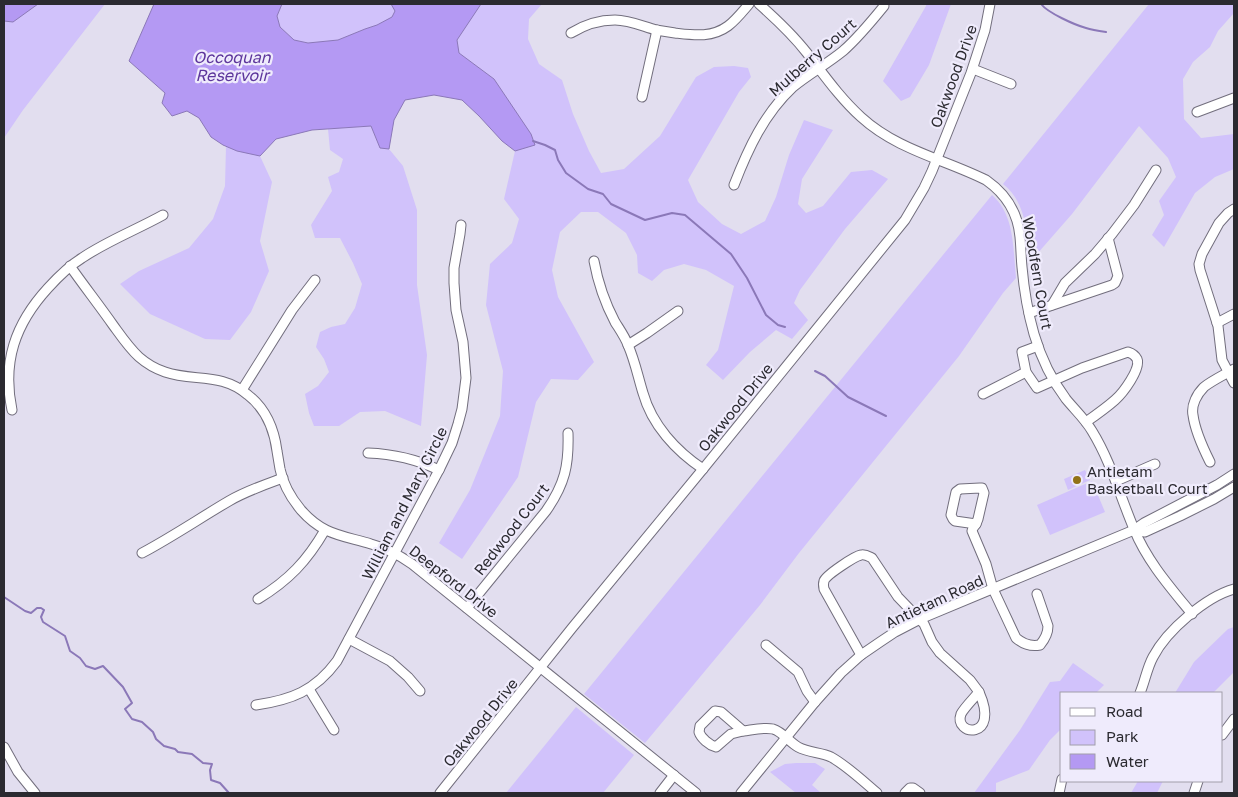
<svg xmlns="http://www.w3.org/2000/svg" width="1238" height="797" viewBox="0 0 1238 797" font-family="'Golos Text',sans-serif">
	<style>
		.green { fill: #d1c2fb }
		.water { fill: #b499f3; stroke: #8b78b8 }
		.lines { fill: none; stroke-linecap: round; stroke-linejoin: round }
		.stream { stroke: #8b78b8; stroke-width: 2 }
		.minor-casing { stroke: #726e7d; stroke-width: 11 }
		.minor { stroke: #fff; stroke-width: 9 }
		.poi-dot { fill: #927218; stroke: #efebfc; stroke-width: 2 }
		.labels { text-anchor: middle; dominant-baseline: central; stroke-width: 4.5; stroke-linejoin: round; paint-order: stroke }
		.street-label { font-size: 15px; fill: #2b2a30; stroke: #efebfc }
		.poi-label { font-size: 15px; fill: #2b2a30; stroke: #efebfc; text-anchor: start }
		.water-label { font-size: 16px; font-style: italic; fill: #5d369c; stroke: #efebfc }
	</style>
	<rect width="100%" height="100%" fill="#e2deef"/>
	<!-- green -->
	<g class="green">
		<polygon points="38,4 105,4 23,110 4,138 4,21 13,22"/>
		<polygon points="282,4 391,4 395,11 392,17 377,25 365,29 338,40 308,43 294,40 280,27 277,16"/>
		<polygon points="481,4 542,4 529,19 528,39 539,64 562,80 573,114 589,151 601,173 624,169 660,136 696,77 714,67 734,66 748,68 751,77 739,92 688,180 698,202 722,224 741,234 765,221 776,197 789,155 804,120 833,130 802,179 798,204 806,213 823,206 851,172 872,170 888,179 845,229 800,290 794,303 808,320 792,339 776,330 750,352 723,380 706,365 718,350 734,286 706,270 684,264 664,270 652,281 638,273 637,255 626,233 598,212 581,212 560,232 552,270 558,297 594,362 578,380 551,379 536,402 518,477 462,559 439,543 470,490 500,416 503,371 486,305 490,264 512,243 519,219 504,199 515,151 535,144 531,134 494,79 459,53 457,40"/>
		<polygon points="926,4 951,4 929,65 910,97 901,101 883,81 926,6"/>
		<path d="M1149,4H1234V13L1218,31L1210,47L1193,62L1183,79L1184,119L1201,138L1234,134V169L1215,177L1195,193L1164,247L1152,235L1164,215L1159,201L1176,177L1168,158L1139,126L1072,214L1030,262C1027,234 1027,203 1003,184Z"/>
		<polygon points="371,126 380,148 389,149 403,166 417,210 417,285 427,355 421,426 385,411 360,412 339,426 314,426 309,413 305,394 318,386 329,372 324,359 316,347 320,332 331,327 345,324 355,308 362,284 353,263 340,238 315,238 311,225 332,191 328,177 339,172 343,159 330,150 328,129"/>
		<polygon points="226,146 260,156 272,182 260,241 269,271 251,312 230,340 205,339 150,314 120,284 139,271 189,248 213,219 225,186"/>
		<path d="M992,195C1015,215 1013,249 1016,278L1003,293L959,356L799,553L760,605L645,743L584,694Z"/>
		<polygon points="1085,470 1090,480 1068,490 1064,479"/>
		<polygon points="1092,481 1105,512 1050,535 1037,505"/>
		<polygon points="1234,627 1234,672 1213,693 1175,693 1194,662 1228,629"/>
		<polygon points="1073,663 1104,685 1096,693 1062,693 1062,728 1050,740 1029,770 996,783 996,793 974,793 1020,730 1050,682 1060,681"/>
		<polygon points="576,707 634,755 603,793 506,793"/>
		<polygon points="796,763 815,763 825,769 812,785 821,793 796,793 770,772 785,764"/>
		<polygon points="1138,781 1163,781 1157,793 1131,793"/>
	</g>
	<!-- water -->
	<g class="water">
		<polygon points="4,4 38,4 13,22 4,21"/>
		<polygon points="154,4 282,4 277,16 280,27 294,40 308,43 338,40 365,29 377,25 392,17 395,11 391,4 481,4 457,40 459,53 494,79 531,134 535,145 515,151 502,141 479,116 462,100 434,95 405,100 394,120 389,149 380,148 371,126 312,130 276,139 260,156 237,151 223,145 211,137 199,118 187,111 172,116 162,103 165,93 129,61"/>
	</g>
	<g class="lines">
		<!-- stream -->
		<g class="stream">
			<path d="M1041,4C1048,13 1075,25 1086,28C1092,30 1099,31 1106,32"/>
			<polyline points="533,141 545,145 555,150 558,160 566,173 588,189 603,194 611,204 645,220 672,213 685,215 731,254 747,278 766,315 778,325 785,327"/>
			<polyline points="815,371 825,376 848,397 886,416"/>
			<polyline points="4,597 25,611 31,613 37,608 41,608 44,610 41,617 43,622 65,636 70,651 80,658 86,666 95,669 103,666 123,687 132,703 125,709 132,719 142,722 153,732 156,739 164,746 175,749 178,752 192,754 203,763 212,764 210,770 211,780 220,783 229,793"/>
		</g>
		<defs>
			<g id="minor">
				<path d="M759,4C776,19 793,35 807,53C824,75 840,98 861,117C897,150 944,159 986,180C1006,194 1018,213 1020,237C1021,247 1021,257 1022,267C1024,290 1028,313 1034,334C1041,358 1051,379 1066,399C1075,410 1085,419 1092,431C1111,462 1120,496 1134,529C1147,561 1170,587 1192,614"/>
				<path d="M571,33C584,25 599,20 615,20C629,20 642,26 656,30C662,31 669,32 675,33C693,35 712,38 728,26C736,20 743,11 749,4"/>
				<polyline points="973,69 1011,84"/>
				<polyline points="642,97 657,30"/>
				<polyline points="1197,112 1234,98"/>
				<path d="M734,185C748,149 764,114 793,87C809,74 827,64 843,51C858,38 871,22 884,6"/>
				<polyline points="1234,209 1228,213 1219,223 1202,254 1199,264 1200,270 1218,326 1222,360 1234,383"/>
				<path d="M594,261C598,283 605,303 615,322C620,330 625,337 628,345C635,361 638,377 643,393C652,425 676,451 703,469"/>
				<path d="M70,266C84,286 99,305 113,325C121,336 129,348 139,357C147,364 156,369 165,372C194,382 221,372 248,395C266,409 274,428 277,451C278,457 279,463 280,469C283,484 291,498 301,510C323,535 341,535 371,544C386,548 399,555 412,564L696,793"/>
				<polyline points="1052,305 1065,283 1095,254 1112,234 1134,205 1156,170"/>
				<polyline points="1029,313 1112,285 1115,283 1118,276 1108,238"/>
				<polyline points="1217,323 1234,314"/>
				<polyline points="628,345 647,333 678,311"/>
				<path d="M1038,346L1022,352L1026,372L1037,388L1082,368L1128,352C1131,353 1135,355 1137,359C1141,369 1123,393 1115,400C1106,408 1096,415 1086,422"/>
				<polyline points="242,390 292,310 315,280"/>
				<polyline points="983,394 1026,372"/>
				<path d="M12,410C2,362 15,324 48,288C58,277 69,266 82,258C107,241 136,230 163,215"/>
				<path d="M368,453C394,454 416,459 439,470"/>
				<path d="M1210,462C1203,448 1195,431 1193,415C1191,405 1197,394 1204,387C1213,380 1224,375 1234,369"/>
				<polyline points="1116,481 1155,464"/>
				<polygon points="980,488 982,488 984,493 978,519 976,524 955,521 953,519 951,515 956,492 960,489"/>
				<path d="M976,524L973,528L972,531L986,564L993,589L1016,638C1023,644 1030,647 1040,645C1045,639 1048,633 1048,626L1037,594"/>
				<polyline points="1134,530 1145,532 1180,516 1214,499 1234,487"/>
				<path d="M142,553C172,537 200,518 229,501C246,491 264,485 283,478"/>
				<path d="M258,599C289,580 307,561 325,530"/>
				<path d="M467,608L546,511C565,484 569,465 568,433"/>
				<polyline points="349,639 390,661 408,677 420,691"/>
				<polyline points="766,645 798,672 807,691 815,702"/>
				<path d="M861,655L824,589C823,585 823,584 824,581C826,575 855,556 861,555C865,554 868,556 872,558L898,597L924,624L932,642L940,653L970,680L979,692"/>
				<polyline points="309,689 334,730"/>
				<path d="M979,692C1001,741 953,736 961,714C964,708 974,698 979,692Z"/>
				<path d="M1140,693C1145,681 1147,668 1153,657C1167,630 1206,597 1234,589"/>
				<path d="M256,705C291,700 315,691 337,661L439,470L452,443L458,424L462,409L466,378L463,342L456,310L454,283V268L460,234L461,225"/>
				<path d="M715,711L721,712L743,731L731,734L716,747C709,745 701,738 699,732L700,726Z"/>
				<path d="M743,731C752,730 764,727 773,729C783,732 789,742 798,747C809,753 821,752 831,757C846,765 864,782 877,793"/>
				<polyline points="1222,735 1234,719"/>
				<polyline points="4,747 18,772 35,793"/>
				<polyline points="440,793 572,628 703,469 905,220 924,188 932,171 971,73 985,30 990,4"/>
				<polyline points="660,793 674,775"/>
				<polyline points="741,793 815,702 841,673 861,655 880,642 895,632 920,619 1134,530 1144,523 1217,485 1234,474"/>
				<polyline points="905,793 910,788 913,788 920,793"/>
				<polyline points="1059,793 1062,779"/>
				<polyline points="1194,793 1198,781"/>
			</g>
		</defs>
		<!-- minor casing -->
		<use href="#minor" class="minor-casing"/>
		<!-- minor -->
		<use href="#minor" class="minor"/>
	</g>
	<!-- markers -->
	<circle class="poi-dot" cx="1077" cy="480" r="5"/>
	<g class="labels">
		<!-- street labels -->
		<g class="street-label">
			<text transform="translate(812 57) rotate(-41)">Mulberry Court</text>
			<text transform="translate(953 76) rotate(-70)">Oakwood Drive</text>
			<text transform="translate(1038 273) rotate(80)">Woodfern Court</text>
			<text transform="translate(735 407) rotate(-51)">Oakwood Drive</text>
			<text transform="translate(404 503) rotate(-63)">William and Mary Circle</text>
			<text transform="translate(511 529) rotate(-52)">Redwood Court</text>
			<text transform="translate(454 581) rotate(38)">Deepford Drive</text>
			<text transform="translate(934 601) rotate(-25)">Antietam Road</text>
			<text transform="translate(480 722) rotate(-51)">Oakwood Drive</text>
		</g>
		<!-- poi labels -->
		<g class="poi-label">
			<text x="1087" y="471">Antietam<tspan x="1087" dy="17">Basketball Court</tspan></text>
		</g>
		<!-- water labels -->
		<g class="water-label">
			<text x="232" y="57">Occoquan<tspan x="232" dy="18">Reservoir</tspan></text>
		</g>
	</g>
	<!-- border -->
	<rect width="1238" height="797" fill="none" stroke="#2b2a30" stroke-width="10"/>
	<!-- legend -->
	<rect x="1060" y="692" width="162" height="90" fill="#efebfc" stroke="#a19eaa"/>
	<rect x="1070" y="708" width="25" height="8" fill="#ffffff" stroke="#a19eaa"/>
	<text x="1106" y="717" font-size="15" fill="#2b2a30">Road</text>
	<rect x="1070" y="730" width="25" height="15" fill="#d1c2fb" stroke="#a19eaa"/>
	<text x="1106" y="742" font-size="15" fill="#2b2a30">Park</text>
	<rect x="1070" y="754" width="25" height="15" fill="#b499f3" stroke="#a19eaa"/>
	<text x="1106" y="767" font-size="15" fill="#2b2a30">Water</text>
</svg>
